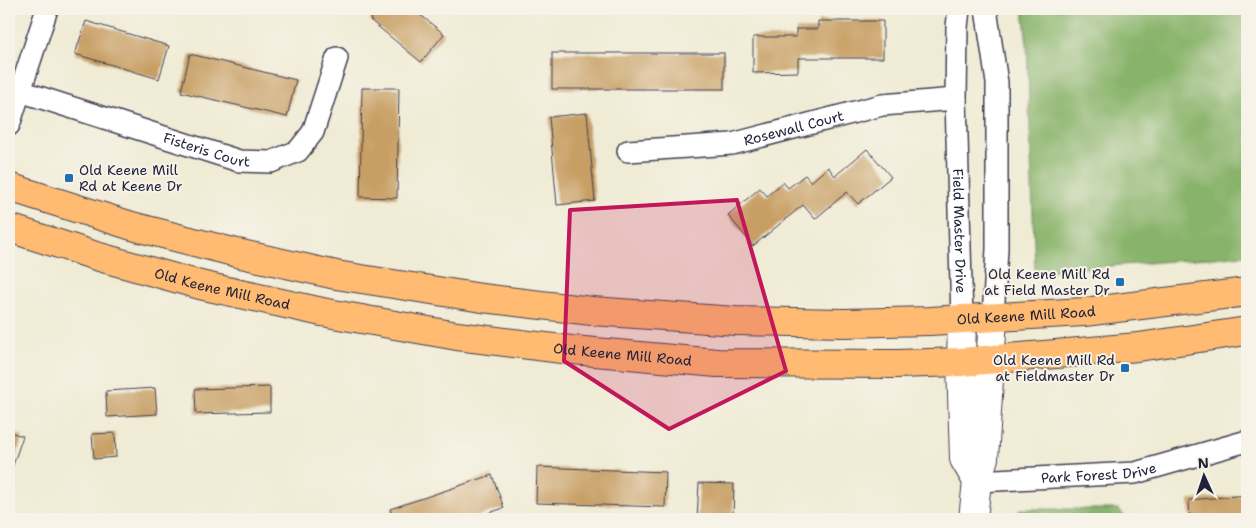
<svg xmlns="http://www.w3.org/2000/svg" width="1256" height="528" viewBox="0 0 1256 528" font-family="'Shantell Sans',sans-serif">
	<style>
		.forest { fill: #88b36a; stroke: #556a52 }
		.building { fill: #c79e64 }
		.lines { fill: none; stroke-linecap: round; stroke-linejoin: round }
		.minor-casing { stroke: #414052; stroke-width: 24 }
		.tertiary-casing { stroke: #414052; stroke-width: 30 }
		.primary-casing { stroke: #414052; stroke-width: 30 }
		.minor { stroke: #fff; stroke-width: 21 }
		.tertiary { stroke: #fff; stroke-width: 28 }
		.primary { stroke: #febb71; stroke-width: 28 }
		.marked { fill: #c2185b; fill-opacity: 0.2; stroke: #c2185b; stroke-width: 4; stroke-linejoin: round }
		.poi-dot { fill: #1f6fb2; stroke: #f7f3e8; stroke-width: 2 }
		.labels { text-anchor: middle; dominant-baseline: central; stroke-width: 4; stroke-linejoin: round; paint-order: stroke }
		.street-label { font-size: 14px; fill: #22223b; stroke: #f7f3e8 }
		.poi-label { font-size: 14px; fill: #22223b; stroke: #f7f3e8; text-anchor: end }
	</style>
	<rect width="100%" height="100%" fill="#f7f3e8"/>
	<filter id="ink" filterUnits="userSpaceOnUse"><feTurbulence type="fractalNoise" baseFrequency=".02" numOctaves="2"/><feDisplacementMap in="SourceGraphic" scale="10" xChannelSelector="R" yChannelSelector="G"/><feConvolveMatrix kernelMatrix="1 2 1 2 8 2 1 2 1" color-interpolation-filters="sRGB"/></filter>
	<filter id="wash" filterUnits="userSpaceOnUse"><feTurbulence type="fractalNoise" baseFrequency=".0096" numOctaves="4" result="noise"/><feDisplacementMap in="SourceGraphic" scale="20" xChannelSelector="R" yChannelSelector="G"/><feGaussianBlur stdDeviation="1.12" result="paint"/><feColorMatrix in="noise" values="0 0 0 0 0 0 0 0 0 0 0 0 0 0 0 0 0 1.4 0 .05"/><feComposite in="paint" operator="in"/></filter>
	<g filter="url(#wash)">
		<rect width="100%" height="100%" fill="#efebd4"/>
		<!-- forest -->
		<g class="forest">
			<polygon points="1023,9 1247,9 1247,255 1035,272 1027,44"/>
			<polygon points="1019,509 1118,509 1127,519 1017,519"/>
		</g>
		<g id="blocks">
			<!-- building -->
			<g class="building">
				<polygon points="379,9 413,9 444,34 421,62 370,20"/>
				<polygon points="86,21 169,46 159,79 75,54"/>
				<polygon points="818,21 883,21 883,58 798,58 798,72 753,73 753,37 796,37 796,29 818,29"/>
				<rect x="552" y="53" width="172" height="36"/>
				<polygon points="190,54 296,80 287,117 181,92"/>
				<polygon points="362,88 399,88 397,198 360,197"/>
				<polygon points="587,113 595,201 557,205 549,117"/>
				<polygon points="867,149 891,177 858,204 847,192 815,219 803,205 753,246 728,215 760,188 767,196 783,182 788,188 805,175 811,182 828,167 835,176"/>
				<polygon points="270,387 270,412 196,414 195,389"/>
				<polygon points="155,388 157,414 107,417 106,391"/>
				<polygon points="9,432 23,436 9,477"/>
				<polygon points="115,433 116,457 94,459 92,434"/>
				<polygon points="537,467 666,472 665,507 536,503"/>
				<polygon points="492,475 504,508 470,519 394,519 390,509"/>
				<polygon points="699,483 734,484 733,519 697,519"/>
				<polygon points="1247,495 1247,519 1190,519 1189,500"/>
			</g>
		</g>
	</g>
	<g filter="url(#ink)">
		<use href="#blocks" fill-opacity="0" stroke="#414052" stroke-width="1"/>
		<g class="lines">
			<defs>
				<g id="minor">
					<path id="s1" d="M959,9L957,27L956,99L962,320"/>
					<polyline points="986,9 997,83 997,249 993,318"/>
					<path id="s2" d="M20,91L239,161L271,162L298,151L313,132L337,58"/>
					<polyline points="9,125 47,9"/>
					<path id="s3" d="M628,151L732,144L882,105L956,99"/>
					<path id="s4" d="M977,481L1135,473L1247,441"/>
				</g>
				<g id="tertiary">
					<polyline points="962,320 961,362 964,459 977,481"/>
					<polyline points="973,519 977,481 984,458 993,318"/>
				</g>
				<g id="primary">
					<path id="s5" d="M9,187L132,226L237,253L336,275L482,298L592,311L736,321L844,323L930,321L1084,312L1247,292"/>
					<path id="s6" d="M9,228L96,256L200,285L322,312L457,336L562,349L717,363L896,364L961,362L1138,347L1247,331"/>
				</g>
			</defs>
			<!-- minor casing -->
			<use href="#minor" class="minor-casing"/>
			<!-- tertiary casing -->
			<use href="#tertiary" class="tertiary-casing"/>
			<!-- primary casing -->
			<use href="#primary" class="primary-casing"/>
			<!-- minor -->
			<use href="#minor" class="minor"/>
			<!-- tertiary -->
			<use href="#tertiary" class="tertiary"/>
			<!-- primary -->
			<use href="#primary" class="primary"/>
		</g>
	</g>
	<!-- marked area -->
	<path class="marked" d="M737,200L786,371L669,429L564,361L570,210Z"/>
	<!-- markers -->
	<g class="poi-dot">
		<rect x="64" y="173" width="10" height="10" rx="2.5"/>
		<rect x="1115" y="277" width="10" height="10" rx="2.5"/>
		<rect x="1120" y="363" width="10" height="10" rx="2.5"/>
	</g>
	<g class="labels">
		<!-- street labels -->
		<g class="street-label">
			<text stroke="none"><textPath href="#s3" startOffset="168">Rosewall Court</textPath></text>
			<text stroke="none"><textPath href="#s2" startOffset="196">Fisteris Court</textPath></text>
			<text stroke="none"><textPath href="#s1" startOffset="222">Field Master Drive</textPath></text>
			<text stroke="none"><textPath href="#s6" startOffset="222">Old Keene Mill Road</textPath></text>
			<text stroke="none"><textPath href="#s5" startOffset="1032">Old Keene Mill Road</textPath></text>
			<text stroke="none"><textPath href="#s6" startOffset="628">Old Keene Mill Road</textPath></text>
			<text stroke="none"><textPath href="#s4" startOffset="122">Park Forest Drive</textPath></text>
		</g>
		<!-- poi labels -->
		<g class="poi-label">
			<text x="79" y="170" text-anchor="start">Old Keene Mill<tspan x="79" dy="16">Rd at Keene Dr</tspan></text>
			<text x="1110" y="274">Old Keene Mill Rd<tspan x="1110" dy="16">at Field Master Dr</tspan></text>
			<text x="1115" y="360">Old Keene Mill Rd<tspan x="1115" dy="16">at Fieldmaster Dr</tspan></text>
		</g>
	</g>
	<!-- margin -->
	<rect width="1256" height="528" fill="none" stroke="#f7f3e8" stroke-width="30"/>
	<!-- north arrow -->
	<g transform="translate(1204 476) rotate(357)" stroke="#f7f3e8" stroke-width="4" paint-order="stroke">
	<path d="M0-4L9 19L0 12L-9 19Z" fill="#22223b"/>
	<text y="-8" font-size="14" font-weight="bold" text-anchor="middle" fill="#22223b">N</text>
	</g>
</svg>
